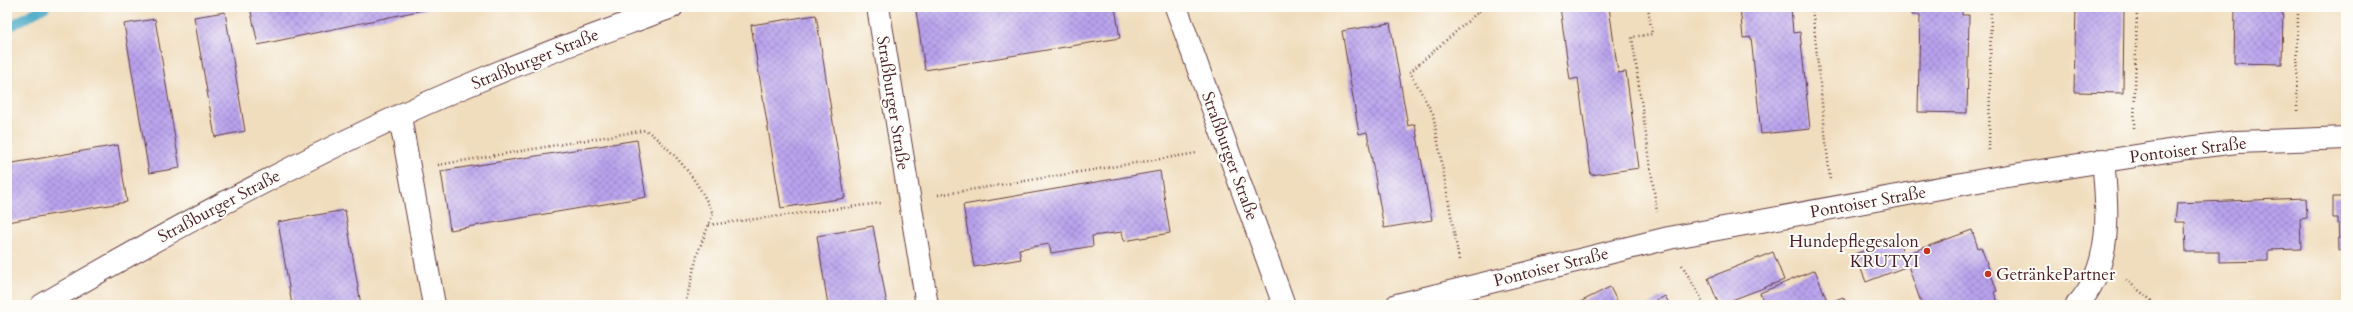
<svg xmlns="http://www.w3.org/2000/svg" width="2353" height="312" viewBox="0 0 2353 312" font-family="Cardo,serif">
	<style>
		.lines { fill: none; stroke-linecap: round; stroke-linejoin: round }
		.stream { stroke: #44a7c4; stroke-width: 10 }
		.building { fill: url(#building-cross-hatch) }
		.minor-casing { stroke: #633c41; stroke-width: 24 }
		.path { stroke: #633c41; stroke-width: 2.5; stroke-dasharray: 1 3; stroke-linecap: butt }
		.minor { stroke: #fff; stroke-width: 22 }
		.poi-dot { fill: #c8321e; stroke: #fdfcf7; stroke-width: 1.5 }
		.labels { text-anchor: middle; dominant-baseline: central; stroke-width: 4; stroke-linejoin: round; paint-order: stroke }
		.street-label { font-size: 17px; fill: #4a1f2b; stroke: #fdfcf7 }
		.poi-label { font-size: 17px; fill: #4a1f2b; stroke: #fdfcf7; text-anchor: end }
	</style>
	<defs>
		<pattern id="building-cross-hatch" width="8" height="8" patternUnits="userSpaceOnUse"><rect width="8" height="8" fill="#b9a3ee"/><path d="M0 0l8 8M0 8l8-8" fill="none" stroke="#9884c1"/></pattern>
	</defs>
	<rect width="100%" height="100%" fill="#fdfcf7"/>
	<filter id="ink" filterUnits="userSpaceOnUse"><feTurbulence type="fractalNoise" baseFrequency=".025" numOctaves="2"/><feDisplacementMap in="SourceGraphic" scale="8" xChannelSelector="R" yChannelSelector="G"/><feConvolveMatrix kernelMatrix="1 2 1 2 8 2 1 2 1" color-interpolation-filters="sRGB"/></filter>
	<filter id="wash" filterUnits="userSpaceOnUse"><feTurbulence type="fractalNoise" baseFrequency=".012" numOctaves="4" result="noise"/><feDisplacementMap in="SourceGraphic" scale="16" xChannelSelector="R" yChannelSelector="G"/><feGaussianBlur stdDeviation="0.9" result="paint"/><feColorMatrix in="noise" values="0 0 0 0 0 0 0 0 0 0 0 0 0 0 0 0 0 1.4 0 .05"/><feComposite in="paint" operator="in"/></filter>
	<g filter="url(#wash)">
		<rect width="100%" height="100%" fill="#f0ddbd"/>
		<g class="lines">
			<!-- stream -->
			<polyline class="stream" points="7,28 45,7"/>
		</g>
		<g id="blocks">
			<!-- building -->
			<g class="building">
				<polygon points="250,7 432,7 432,8 258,45"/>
				<polygon points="936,7 1115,7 1120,38 925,70 916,11"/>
				<polygon points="1560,7 1609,7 1618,73 1626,72 1639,168 1591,175 1578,78 1570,80"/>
				<polygon points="1740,7 1791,7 1793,33 1800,32 1810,129 1761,134 1751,37 1743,38"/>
				<polygon points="1912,7 1962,7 1962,15 1969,15 1967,113 1918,112 1920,15 1912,15"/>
				<polygon points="2076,7 2124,7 2123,93 2074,92"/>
				<polygon points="2235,7 2283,7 2282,64 2234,63"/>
				<polygon points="225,12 245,131 215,137 194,17"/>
				<polygon points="816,15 845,198 781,208 751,25"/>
				<polygon points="155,19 180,168 149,173 124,24"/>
				<polygon points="1390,23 1408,126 1415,124 1432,220 1384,228 1367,132 1359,134 1342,31"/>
				<polygon points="637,140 646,197 450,230 441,171"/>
				<polygon points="118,145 127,202 7,222 7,164"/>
				<polygon points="1160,171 1170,233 1124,241 1122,232 1092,236 1093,246 1051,253 1049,244 1019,249 1021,259 974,267 963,205"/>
				<polygon points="2333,197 2346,197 2346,250 2339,250 2338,218 2333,218"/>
				<polygon points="2306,198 2307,218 2300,219 2301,249 2268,250 2268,261 2219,262 2219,252 2186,252 2185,222 2175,222 2177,203"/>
				<polygon points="345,210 361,305 292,305 278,222"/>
				<polygon points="873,226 887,305 828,305 817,236"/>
				<polygon points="1972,230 1978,248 1981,247 1997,291 1994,292 1999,305 1922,305 1908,266 1866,282 1855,254 1898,238 1904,255"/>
				<polygon points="1773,252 1784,280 1719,305 1708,278"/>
				<polygon points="1815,270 1828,303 1843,297 1847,305 1765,305 1760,293"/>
				<polygon points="1610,287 1619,305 1574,305"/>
				<polygon points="1665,296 1670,305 1648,305"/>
			</g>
		</g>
	</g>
	<g filter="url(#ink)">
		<use href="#blocks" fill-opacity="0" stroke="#633c41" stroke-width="1"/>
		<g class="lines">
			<defs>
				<g id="minor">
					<polyline points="878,7 927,305"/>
					<polyline points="1176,7 1284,305"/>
					<polyline points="400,117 434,305"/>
					<path d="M42,305C185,221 332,142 485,78C547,52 610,30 672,7"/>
					<polyline points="1397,305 1669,238 1989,179 2187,148 2237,142 2346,138"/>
					<path d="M2077,305C2113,266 2108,209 2103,160"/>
				</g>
			</defs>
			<!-- minor casing -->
			<use href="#minor" class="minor-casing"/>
			<!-- path -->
			<g class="path">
				<polyline points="1648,7 1652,34 1632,37 1657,212"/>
				<polyline points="1812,7 1830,180"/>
				<polyline points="2297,111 2298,7"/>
				<polyline points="2134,128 2137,7"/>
				<polyline points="1989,150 1991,7"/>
				<path d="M438,165L646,130C676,153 698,180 713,214L698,252L685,305"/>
				<polyline points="938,195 1197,153"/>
				<polyline points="709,225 881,203"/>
				<polyline points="1459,260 1433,114 1410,72 1484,7"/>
				<polyline points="1682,265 1705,305"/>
				<polyline points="2126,280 2157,305"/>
			</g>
			<!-- minor -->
			<use href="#minor" class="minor"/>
		</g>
	</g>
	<!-- markers -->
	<g class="poi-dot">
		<circle cx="1927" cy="251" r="4"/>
		<circle cx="1988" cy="274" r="4"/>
	</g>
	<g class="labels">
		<!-- street labels -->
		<g class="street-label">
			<text transform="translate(535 59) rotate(-22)">Straßburger Straße</text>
			<text transform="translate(893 103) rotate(81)">Straßburger Straße</text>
			<text transform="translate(2188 150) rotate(-7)">Pontoiser Straße</text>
			<text transform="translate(1230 156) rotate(70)">Straßburger Straße</text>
			<text transform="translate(1868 202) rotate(-10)">Pontoiser Straße</text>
			<text transform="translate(219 206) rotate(-28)">Straßburger Straße</text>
			<text transform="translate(1551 267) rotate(-14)">Pontoiser Straße</text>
		</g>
		<!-- poi labels -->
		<g class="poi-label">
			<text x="1919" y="241">Hundepflegesalon<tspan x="1919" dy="20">KRUTYI</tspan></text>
			<text x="1996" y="274" text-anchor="start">GetränkePartner</text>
		</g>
	</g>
	<!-- margin -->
	<rect width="2353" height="312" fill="none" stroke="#fdfcf7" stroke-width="24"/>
</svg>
